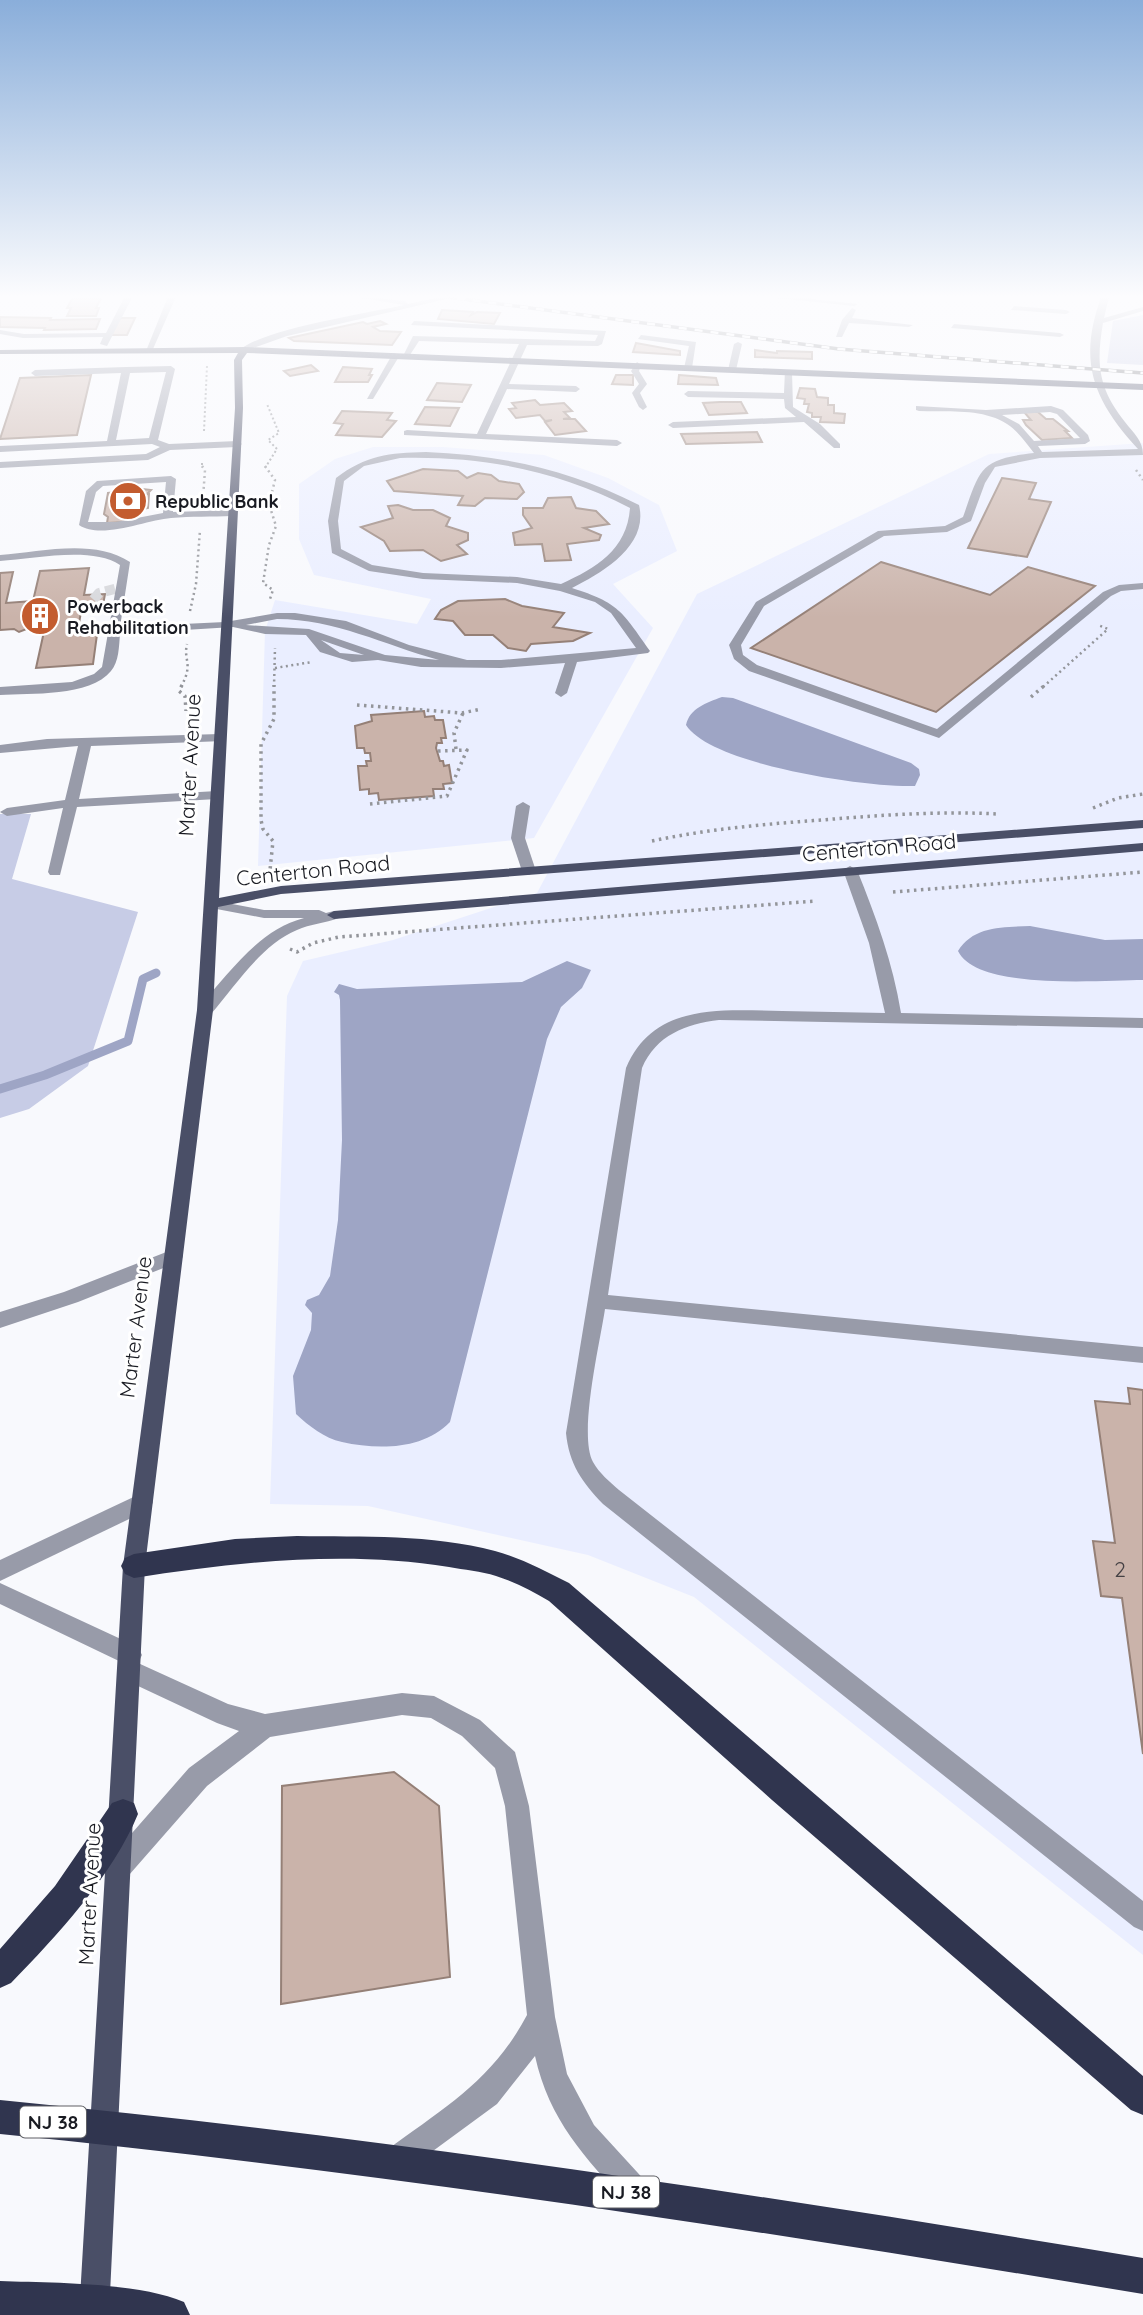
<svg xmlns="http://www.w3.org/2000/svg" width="1143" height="2315" viewBox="0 0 1143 2315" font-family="Quicksand,sans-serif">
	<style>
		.built { fill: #eaeeff }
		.green { fill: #c7cce6 }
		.water { fill: #9ea5c5 }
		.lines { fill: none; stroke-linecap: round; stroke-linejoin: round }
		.stream { stroke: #9ea5c5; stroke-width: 9 }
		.building { fill: #cab3aa; stroke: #958077; stroke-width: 2 }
		.minor-tunnel { stroke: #d7d8dc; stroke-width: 10; stroke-dasharray: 10 5; stroke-linecap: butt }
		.path-far2 { stroke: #93959a; stroke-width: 2; stroke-dasharray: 2 2.5; stroke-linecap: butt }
		.path-far1 { stroke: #93959a; stroke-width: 2.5; stroke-dasharray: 2 3.5; stroke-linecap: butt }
		.path { stroke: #93959a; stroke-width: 3.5; stroke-dasharray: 2.5 4.5; stroke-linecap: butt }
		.minor { fill: #989ba9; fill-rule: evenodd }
		.major { fill: #4a4f67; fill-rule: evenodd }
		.highway { fill: #30354f; fill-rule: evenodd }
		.rail-casing { stroke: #6d6f74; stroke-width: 3.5 }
		.rail { stroke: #fff; stroke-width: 2.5; stroke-dasharray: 8; stroke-linecap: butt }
		.labels { text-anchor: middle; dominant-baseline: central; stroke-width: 6; stroke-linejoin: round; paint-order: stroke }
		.far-poi-label { font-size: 18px; font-weight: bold; fill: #191b22; stroke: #fff; text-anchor: start }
		.shield { fill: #fff; stroke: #5e5f64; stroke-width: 2 }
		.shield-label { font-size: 19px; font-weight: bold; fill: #191b22 }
		.street-label { font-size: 21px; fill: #191b22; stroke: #fff }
		.near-number-label { font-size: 21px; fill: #454144 }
	</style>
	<rect width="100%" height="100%" fill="#f8f9fd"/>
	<!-- built -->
	<g class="built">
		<polygon points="1143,443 1143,1955 694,1597 588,1555 368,1506 270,1504 287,996 303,961 393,940 537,893 697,594 989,454"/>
		<polygon points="373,447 443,447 544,455 608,478 659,505 677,551 613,584 653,628 534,838 258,866 265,631 275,600 417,624 431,599 314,575 299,539 299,484 335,459"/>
	</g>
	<!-- green -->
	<g class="green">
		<polygon points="1143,315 1143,365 1107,363 1113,321"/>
		<polygon points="0,814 31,814 12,879 138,912 88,1066 29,1109 0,1118"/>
	</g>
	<!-- water -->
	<g class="water">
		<path d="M722,697L733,698L911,763L919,769L920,775L915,786C869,788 711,765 686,725C690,708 706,703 722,697Z"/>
		<path d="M1030,926L1105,940L1143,939V980C1102,980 977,991 958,951C973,926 1003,927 1030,926Z"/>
		<path d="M567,961L591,970L582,988L561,1007L547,1039L450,1422C423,1450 378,1450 342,1442C324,1438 309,1426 296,1414L293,1376L311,1330L312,1313L305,1305L307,1300L319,1295L330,1276L338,1220L342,1140L340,1000L339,995L334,992L339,984L357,989L522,982Z"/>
	</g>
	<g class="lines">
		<!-- stream -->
		<polyline class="stream" points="0,1089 45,1075 128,1041 143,979 156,973"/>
	</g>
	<!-- building -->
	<g class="building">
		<polygon points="75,294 103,294 96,308 99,308 96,316 67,316 71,308 67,308"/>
		<polygon points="442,310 473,312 471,315 477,312 500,313 494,324 438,319"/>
		<polygon points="0,317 51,318 50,320 100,319 96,329 44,330 45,328 0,327"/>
		<polygon points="119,318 135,318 127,335 111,335"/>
		<polygon points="380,321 386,324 373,327 380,331 401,332 392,345 294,341 289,338 363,322 367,324"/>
		<polygon points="636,343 680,351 680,355 633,352"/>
		<polygon points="755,350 777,353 777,351 812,352 812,359 755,357"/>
		<polygon points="311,365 318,371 290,376 284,371"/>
		<polygon points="343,367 372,369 369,375 372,375 368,382 335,382"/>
		<polygon points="91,375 77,435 0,439 20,378"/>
		<polygon points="616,375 633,375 633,385 612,384"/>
		<polygon points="679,375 716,378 718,385 678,384"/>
		<polygon points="437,383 471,385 462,402 427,400"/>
		<polygon points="800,388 815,389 817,397 828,398 828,405 834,405 834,413 845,414 844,423 820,422 821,417 812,417 812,413 807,412 809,404 804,404 805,399 797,398"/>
		<polygon points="535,400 540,405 564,403 572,411 564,412 570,418 563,419 575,419 586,431 555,435 545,422 552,420 545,421 540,415 516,418 509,409 516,408 512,403"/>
		<polygon points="720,402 741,402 747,413 709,415 703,403"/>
		<polygon points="425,407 459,408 450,426 415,424"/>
		<polygon points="342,411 392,413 387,420 396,421 382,437 336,435 343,424 334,423"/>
		<polygon points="1024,412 1038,412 1046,419 1053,419 1068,431 1065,431 1072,438 1042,440 1026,425 1023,420 1031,420"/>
		<polygon points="757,432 762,442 686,444 681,434"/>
		<polygon points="423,469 458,471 467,478 478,473 491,475 499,481 519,484 524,492 517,499 485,498 475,506 458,505 463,496 394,491 387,481"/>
		<polygon points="1002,478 1036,483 1029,499 1051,502 1027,557 968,548"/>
		<polygon points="142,489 151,490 147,494 149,494 148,508 125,513 124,522 107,523 108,517 104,514 108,493"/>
		<polygon points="571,497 576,508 596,511 609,524 584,528 601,535 599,540 567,544 571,560 545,561 542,544 515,545 513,533 532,528 523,515 523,508 543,508 548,498"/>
		<polygon points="398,505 413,510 433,510 450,518 446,526 468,533 468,540 457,545 467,554 441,561 423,550 390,551 384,541 361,527 393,518 388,506"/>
		<polygon points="881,562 990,595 1028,567 1095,586 936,712 751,648"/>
		<polygon points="89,568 84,595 105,594 103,605 82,606 78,629 98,627 93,664 36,668 45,627 29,628 19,632 14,629 0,630 0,573 13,572 6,603 33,601 40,571"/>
		<polygon points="505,599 522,606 564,613 553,627 590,633 573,641 531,644 526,651 508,648 493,635 465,635 453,621 435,619 441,610 458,601"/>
		<polygon points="424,711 425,717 434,716 435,720 443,720 446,738 441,738 442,743 437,743 436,748 440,761 443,761 444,766 449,765 452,783 443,784 444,789 433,789 434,796 407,798 379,800 378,793 369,794 369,789 360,790 358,766 367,766 366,761 371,761 370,753 365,753 364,748 357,748 355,726 372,721 371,715"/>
		<polygon points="1128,1388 1143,1390 1143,1754 1122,1598 1101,1596 1093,1541 1115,1543 1095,1401 1130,1404"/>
		<polygon points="394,1772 439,1806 450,1977 281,2004 282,1786"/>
	</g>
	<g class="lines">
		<!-- minor-tunnel -->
		<polyline class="minor-tunnel" points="118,610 97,607 93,600 99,593 122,587"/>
		<!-- path-far2 -->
		<g class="path-far2">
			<polyline points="204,431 207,366"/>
			<polyline points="202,463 202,468"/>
			<polyline points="265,468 277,449 268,440 279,433 267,404"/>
		</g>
		<!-- path-far1 -->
		<g class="path-far1">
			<polyline points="202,466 205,470 203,498"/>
			<polyline points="265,466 275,480 269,504 276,526 269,545 263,583 273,590 270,599"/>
			<polyline points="1136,470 1143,480"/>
			<polyline points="190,611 196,584 200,530"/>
			<polyline points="275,668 312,662"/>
			<path d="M181,687C194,663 183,661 187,644"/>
			<polyline points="274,687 275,648"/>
			<polyline points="1043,687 1108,629 1098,625"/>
		</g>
		<!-- path -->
		<g class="path">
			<polyline points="182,685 179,691 185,696 186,711"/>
			<polyline points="1031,697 1045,685"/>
			<polyline points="357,705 462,713 481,709"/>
			<polyline points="456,749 454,733 463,713"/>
			<polyline points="370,804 447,796 467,750 437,751"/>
			<polyline points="1093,808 1118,798 1143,794"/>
			<path d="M652,841C708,829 765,824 822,820C881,815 939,811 998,814"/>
			<polyline points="266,874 270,870 273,841 263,829 261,820 261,744 274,719 274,685"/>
			<polyline points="893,892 1143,872"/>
			<polyline points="290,949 297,952 313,943 339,937 816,901"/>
		</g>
		<!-- minor -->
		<g class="minor">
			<polygon points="126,294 134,294 107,346 100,344 103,337 23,338 0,334 0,330 24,334 106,333"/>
			<polygon points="163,294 171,294 175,299 153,349 146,351 167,299"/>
			<path d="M338,294L405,301L408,304L454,294H468L287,336L245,351L241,349C265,329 368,313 404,305Z"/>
			<polygon points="738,294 767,294 858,304 854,306"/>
			<path d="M1102,295L1109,297L1104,318L1143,307V311L1103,323C1096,364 1098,388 1125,422C1134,434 1143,440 1143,455L1040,458L995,467L985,483L971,521L947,532L884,536L764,606L741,645L743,655L757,665L937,729L1103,592L1119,585L1143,583V589L1121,591L1111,596L939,738L749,671L734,659L729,645L756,602L878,531L945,526L963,517C980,469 979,459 1034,453C1026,443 1018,431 1007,424C983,408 947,412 919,411L916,410V406L986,410L1051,406L1063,410L1088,435L1090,441L1085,444L1038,446L1042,452L1138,449C1093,400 1077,361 1102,295ZM1050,412L1057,414L1080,438L1034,441L1019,424L1002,415Z"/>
			<polygon points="1014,306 1066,310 1070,312 1066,314 1011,310"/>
			<polygon points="852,308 856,310 852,318 913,325 909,327 849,323 842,337 836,337 842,320"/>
			<polygon points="414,321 606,331 602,344 598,346 527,345 509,384 576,386 580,389 576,392 507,389 486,434 617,440 622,443 617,446 404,435 404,431 407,430 477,434 519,344 419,341 408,358 402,358 413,336 595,341 598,335 411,325"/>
			<polygon points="954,324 1060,333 1064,335 1060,337 951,328"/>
			<polygon points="641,335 696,342 692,368 688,371 684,368 689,346 638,339"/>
			<polygon points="738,342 742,344 736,370 732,373 728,370 734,344"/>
			<polygon points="393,353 400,355 373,399 367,399"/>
			<polygon points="637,362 641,365 639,371 647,384 640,393 647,407 643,410 639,407 632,393 639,384 631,371"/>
			<path d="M126,367L171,366L175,369L158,440L169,444L237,441L242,444L237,447L170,450L148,460L0,468V462L146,454L160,447L152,444L0,452V446L107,441L121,373L35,376L31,373L35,370ZM166,372L149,438L116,440L130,373Z"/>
			<polygon points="785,370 792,372 793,407 820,424 840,444 840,448 834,448 804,422 673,428 668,425 673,422 796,417 785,408 784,399 688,397 684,394 688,391 784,393"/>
			<path d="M426,452C502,455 571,470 639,505C649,546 602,573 572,588C619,603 622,611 650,651L648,653L577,662L567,693L561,697L555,693L565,663L501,668L421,667L378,660L352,662L320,652L306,635L265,634L233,627L120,634C119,646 119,662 111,671C90,697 30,693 0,695V687L72,682L94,674L102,667L120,565C92,546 33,559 0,561V555C40,552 94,538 130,562L120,627L225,622L277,613H295L346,621L409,645L467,660H501L636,648L611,613L595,602L560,591L517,583L423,579L369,571L332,553L328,521L336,478C366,455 389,453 426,452ZM400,458C482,456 557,470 630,508C627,550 596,568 561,584L517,577L423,573L372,565L341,549L338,521L344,481L364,466ZM277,619C335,619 384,645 439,660L385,655L309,629L246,625ZM321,640L364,655L340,653Z"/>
			<path d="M171,476L176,479L173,512L232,510L237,513L232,516C212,517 191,516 171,518C146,520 101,540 79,525L86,491L97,481ZM166,482L163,513L116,522H88L96,492L103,486Z"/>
			<polygon points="220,734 224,735 224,741 91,746 79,799 217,791 224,795 217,799 77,807 60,875 50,875 48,872 63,808 7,816 0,812 7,808 65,800 78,746 0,753 0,745 47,739"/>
			<polygon points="523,802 530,806 525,838 536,871 529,875 522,871 511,838 516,806"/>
			<path d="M850,866L857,870C876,917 893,963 901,1013L1143,1018V1028L719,1020C686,1024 656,1035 642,1068L608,1295L1143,1347V1363L605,1309C600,1343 578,1434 593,1462C599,1473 610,1482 619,1490L1143,1901V1931L1134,1927L603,1504C582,1482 569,1464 566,1433L626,1068C654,1002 722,1010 782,1011C816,1012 851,1012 885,1013L869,943L843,870Z"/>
			<path d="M211,900L264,910H319L326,913L334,911L341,915L339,918C325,923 310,924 297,930C261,945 236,985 211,1014L205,1015L197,1010L199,1006C230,973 258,930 304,918H264L206,907L204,904Z"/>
			<polygon points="174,1249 181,1251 183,1256 181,1261 78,1302 0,1328 0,1312 64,1292"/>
			<polygon points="142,1493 150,1495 153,1502 150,1509 0,1581 0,1560"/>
			<path d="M0,1583L138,1647L142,1655L138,1663L228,1704L265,1714L402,1693L434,1696L480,1720L515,1752L529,1806L555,2017L567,2074L594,2125L648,2184L653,2194L648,2204L638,2209L628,2204C585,2158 549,2120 535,2056L497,2104L407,2170L397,2175L387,2170L382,2160L387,2150C445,2107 492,2081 527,2015L505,1806L495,1768L462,1736L431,1718L402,1715L270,1737L207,1786L129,1875L120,1879L111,1875L107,1866L111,1857L189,1768L239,1731L217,1723L121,1678L117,1670L121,1662L0,1604Z"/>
		</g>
		<!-- major -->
		<g class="major">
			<polygon points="245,347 1143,384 1143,390 247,353 242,360 243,408 219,898 281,886 1143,820 1143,828 281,894 218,907 213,1010 145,1566 109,2315 79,2315 123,1566 197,1010 235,408 234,360 238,353 0,354 0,350"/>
			<polygon points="1143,843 1143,851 334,919 327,915 334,911"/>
		</g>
		<!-- highway -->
		<g class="highway">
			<path d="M297,1536C363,1537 431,1534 495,1551C521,1558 545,1571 569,1583L1143,2076V2115L1131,2110L772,1800L549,1601C532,1591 515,1582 496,1576C481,1571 464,1570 449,1567C344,1550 238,1562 134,1578L125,1574L121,1566L125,1558L134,1554L235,1539Z"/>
			<path d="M123,1799L134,1803L138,1814C113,1875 57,1936 11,1983L0,1988V1949L55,1886L112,1803Z"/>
			<path d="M0,2100C383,2137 763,2195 1143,2258V2294C763,2231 383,2172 0,2134Z"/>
			<path d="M0,2281C52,2283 137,2282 184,2302L190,2315H0Z"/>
		</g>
		<defs>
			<polyline id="rail" points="425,294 839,349 1143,373"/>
		</defs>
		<!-- rail casing -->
		<use href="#rail" class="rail-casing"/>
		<!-- rail -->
		<use href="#rail" class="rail"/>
	</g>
	<!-- sky -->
	<linearGradient id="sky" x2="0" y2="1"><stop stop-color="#8aaeda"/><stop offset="0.48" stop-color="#fcfcfe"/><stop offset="1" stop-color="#fcfcfe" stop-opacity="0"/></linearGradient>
	<rect width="1143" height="618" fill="url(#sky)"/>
	<!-- icons -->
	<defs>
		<symbol id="bank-disc" viewBox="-11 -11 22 22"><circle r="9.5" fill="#c35c2f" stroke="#fff"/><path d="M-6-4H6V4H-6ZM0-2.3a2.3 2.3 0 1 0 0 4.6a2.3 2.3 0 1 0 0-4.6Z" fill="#fff"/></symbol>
		<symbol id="building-disc" viewBox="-11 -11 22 22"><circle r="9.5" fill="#c35c2f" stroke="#fff"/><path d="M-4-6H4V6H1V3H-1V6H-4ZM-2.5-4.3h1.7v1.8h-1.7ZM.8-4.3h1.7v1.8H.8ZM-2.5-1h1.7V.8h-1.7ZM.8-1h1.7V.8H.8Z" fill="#fff"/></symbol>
	</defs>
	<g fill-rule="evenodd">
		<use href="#bank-disc" x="106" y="479" width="44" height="44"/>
		<use href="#building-disc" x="18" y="594" width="44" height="44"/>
	</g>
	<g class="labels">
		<!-- far-poi labels -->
		<g class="far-poi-label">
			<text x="155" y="501">Republic Bank</text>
			<text x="67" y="606">Powerback<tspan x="67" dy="21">Rehabilitation</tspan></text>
		</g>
		<!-- shield labels -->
		<g class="shield">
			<rect x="20" y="2106.5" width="66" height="31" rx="5"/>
			<rect x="593" y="2176.5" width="66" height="31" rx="5"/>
		</g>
		<g class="shield-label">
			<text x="53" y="2122">NJ 38</text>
			<text x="626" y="2192">NJ 38</text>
		</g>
		<!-- street labels -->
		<g class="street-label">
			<text transform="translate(189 765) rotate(-87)">Marter Avenue</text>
			<text transform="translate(879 847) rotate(-5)">Centerton Road</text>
			<text transform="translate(313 870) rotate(-6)">Centerton Road</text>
			<text transform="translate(135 1327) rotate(-83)">Marter Avenue</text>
			<text transform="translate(89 1894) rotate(-87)">Marter Avenue</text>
		</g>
		<!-- near-number labels -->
		<g class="near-number-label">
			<text x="1120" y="1569">2</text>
		</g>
	</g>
</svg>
